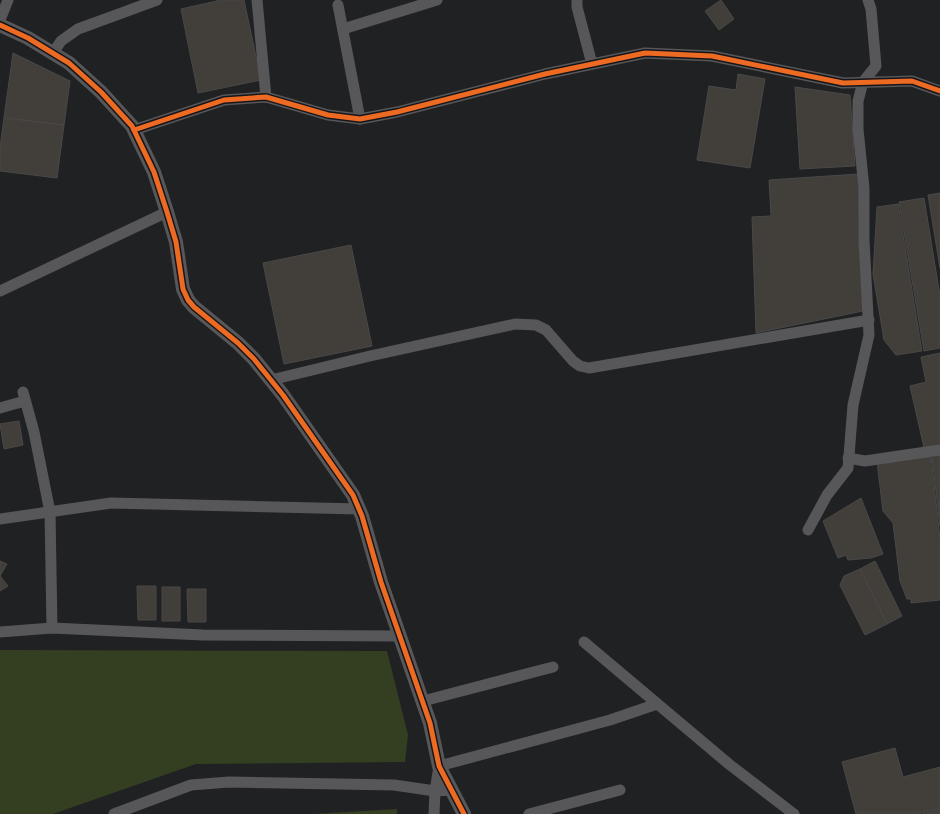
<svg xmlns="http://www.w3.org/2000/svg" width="940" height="814" viewBox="0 0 940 814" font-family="Arial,sans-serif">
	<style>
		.grass { fill: #343e20 }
		.building { fill: #423e3a; stroke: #494949 }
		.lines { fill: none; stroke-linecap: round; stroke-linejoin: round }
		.minor { stroke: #575759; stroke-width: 11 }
		.tertiary { stroke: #575759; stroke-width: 14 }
		.cycleway-casing { stroke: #16161a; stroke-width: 8 }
		.cycleway { stroke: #ed6a23; stroke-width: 5 }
	</style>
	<rect width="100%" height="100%" fill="#202123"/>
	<!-- grass -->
	<g class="grass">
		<polygon points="0,650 387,651 408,735 405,762 196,764 53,814 0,814"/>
		<polygon points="397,809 397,814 313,814"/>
	</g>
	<!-- building -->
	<g class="building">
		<polygon points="221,0 244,0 261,80 198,93 181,9"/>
		<polygon points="721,0 734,19 719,30 705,11"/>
		<polygon points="13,53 70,81 64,125 4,118"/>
		<polygon points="738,74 765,79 750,168 697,160 709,86 736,90"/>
		<polygon points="795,87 850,95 855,166 800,169"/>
		<polygon points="4,118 64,125 57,178 0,171 0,148"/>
		<polygon points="858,174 863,311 756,333 752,217 771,216 769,180"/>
		<polygon points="940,193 940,268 928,195"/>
		<polygon points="924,198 940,296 940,348 924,351 899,202"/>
		<polygon points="898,204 922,351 896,355 884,340 873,274 877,207"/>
		<polygon points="351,245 372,346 284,364 263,263"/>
		<polygon points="940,353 940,449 925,452 910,386 926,382 921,357"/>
		<polygon points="19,421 23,445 4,449 0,424"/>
		<polygon points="940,455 940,526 932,456"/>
		<polygon points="931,457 940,539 940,600 911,603 911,599 907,599 900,581 893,523 883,511 877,462"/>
		<polygon points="861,498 883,554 871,558 848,560 846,555 838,558 823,521"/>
		<polygon points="0,561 7,564 0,576 8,586 0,591"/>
		<polygon points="875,561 902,616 887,624 860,569"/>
		<polygon points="860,569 887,624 865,635 840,585 844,576"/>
		<polygon points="137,586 156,586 156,620 138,620"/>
		<rect x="162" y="587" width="18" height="34"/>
		<polygon points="187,589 206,589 206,622 188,622"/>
		<polygon points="895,748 903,777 940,767 940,808 918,814 856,814 842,762"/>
		<polygon points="940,809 940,814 923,814"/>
	</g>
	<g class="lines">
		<!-- minor -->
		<g class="minor">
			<polyline points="257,0 266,97"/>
			<polyline points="577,0 577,7 592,64"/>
			<polyline points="338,5 360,119"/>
			<polyline points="0,20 8,0"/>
			<polyline points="343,29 437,0"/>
			<polyline points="53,53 61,41 78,29 157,0"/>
			<polyline points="134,130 224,100 266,97 328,115 360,119 397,112 545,74 645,53 712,56 843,83 912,81 940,91"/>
			<polyline points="0,291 167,212"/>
			<polyline points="271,380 370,356 515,324 536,325 546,330 573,361 580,366 589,368 869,320"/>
			<polyline points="23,392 34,432 50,512 52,628"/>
			<polyline points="0,408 25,401"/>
			<polyline points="848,458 865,461 940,450"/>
			<polyline points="0,519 111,503 359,509"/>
			<polyline points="808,530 827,495 848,468 853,405 869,335 864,240 864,188 858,129 858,101 863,82 876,66 871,9 868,0"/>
			<polyline points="0,632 52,628 203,635 400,636"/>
			<polyline points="584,642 730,765 794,814"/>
			<polyline points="423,701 553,667"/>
			<polyline points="114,814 191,785 229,782 394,785 435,791 452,790"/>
			<polyline points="434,814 435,791 439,766 610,720 657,704"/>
			<polyline points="529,814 620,790"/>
		</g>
		<!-- tertiary -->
		<polyline class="tertiary" points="0,25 28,38 69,63 101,92 132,126 154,172 167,212 176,242 183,289 188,300 194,307 238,343 254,359 283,395 353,495 362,516 381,582 430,723 439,766 464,814"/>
		<defs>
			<g id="cycleway">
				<polyline points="0,25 28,38 69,63 101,92 132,126 154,172 167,212 176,242 183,289 188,300 194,307 238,343 254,359 283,395 353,495 362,516 381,582 430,723 439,766 464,814"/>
				<polyline points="134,130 224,100 266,97 328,115 360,119 397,112 545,74 645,53 712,56 843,83 912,81 940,91"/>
			</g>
		</defs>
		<!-- cycleway casing -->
		<use href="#cycleway" class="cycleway-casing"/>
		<!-- cycleway -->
		<use href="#cycleway" class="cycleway"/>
	</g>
</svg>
